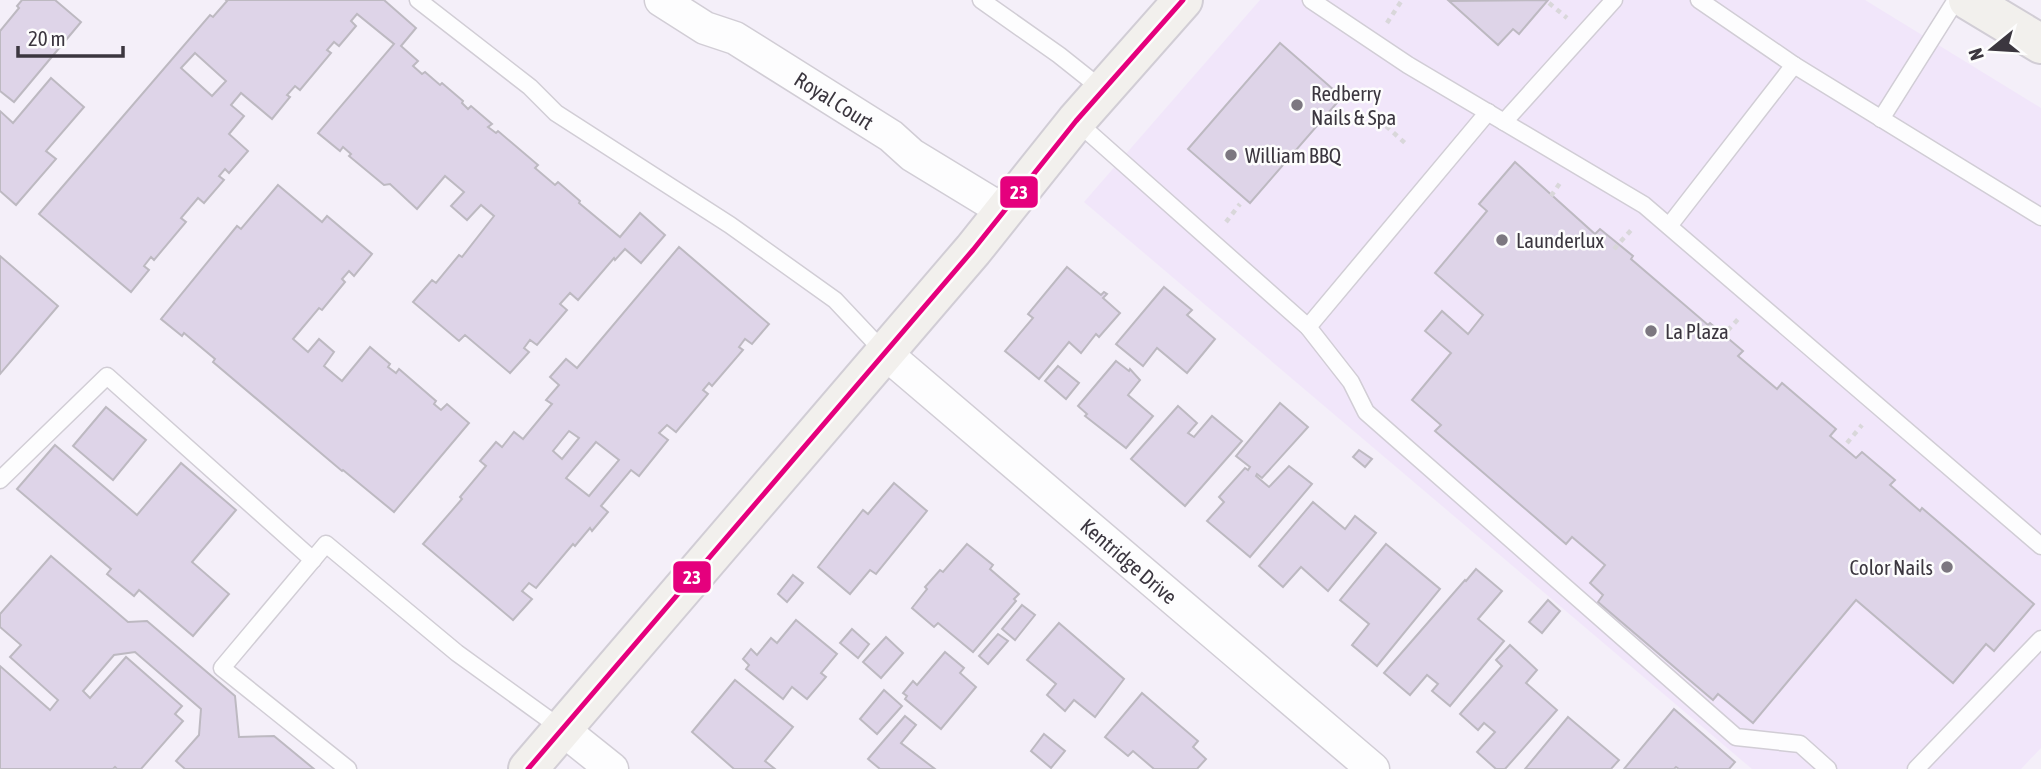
<svg xmlns="http://www.w3.org/2000/svg" width="2041" height="769" viewBox="0 0 2041 769" font-family="'Asap Condensed',sans-serif">
	<style>
		.built { fill: #f1e6fa }
		.building { fill: #ded4e8; stroke: #bdb9c1; stroke-width: 2; fill-rule: evenodd }
		.lines { fill: none; stroke-linecap: round; stroke-linejoin: round }
		.service-casing { stroke: #d1cdd5; stroke-width: 19 }
		.minor-casing { stroke: #d1cdd5; stroke-width: 35 }
		.secondary-casing { stroke: #d1cdd5; stroke-width: 42 }
		.path { stroke: #d9d7da; stroke-width: 4.5; stroke-dasharray: 5 5; stroke-linecap: butt }
		.service { stroke: #fdfdfe; stroke-width: 16 }
		.minor { stroke: #fdfdfe; stroke-width: 32 }
		.secondary { stroke: #f2f0ed; stroke-width: 38 }
		.bus-1-casing { stroke: #fdfdfd; stroke-width: 10 }
		.bus-1 { stroke: #e5007d; stroke-width: 5 }
		.poi-dot { fill: #7c7780; stroke: #fdfdfd; stroke-width: 2.5 }
		.labels { text-anchor: middle; dominant-baseline: central; stroke-width: 5; stroke-linejoin: round; paint-order: stroke }
		.poi-label { font-size: 21px; fill: #3b363f; stroke: #fdfdfd; text-anchor: start }
		.street-label { font-size: 21px; fill: #3b363f; stroke: #fdfdfd }
		.line-badge { stroke: #fdfdfd; stroke-width: 2.5 }
		.badge-label { font-size: 19px; text-anchor: middle; font-weight: bold; fill: #fff }
	</style>
	<rect width="100%" height="100%" fill="#f4eff9"/>
	<!-- built -->
	<polygon class="built" points="1260,0 1865,0 2041,108 2041,748 2021,769 1752,769 1084,202"/>
	<!-- building -->
	<g class="building">
		<polygon points="22,0 55,0 81,22 14,102 0,91 0,31 19,8 17,6"/>
		<path d="M226,0H384L416,28L401,46L418,61L413,66L422,74L425,72L440,85L442,83L463,101L462,103L468,109L471,106L492,124L488,127L496,133L498,131L538,165L535,168L555,185L558,182L580,201L579,203L620,237L640,213L665,235L641,263L625,249L615,260L614,258L578,300L570,293L560,304L567,310L537,345L530,340L524,348L529,352L510,373L465,335L459,341L413,302L432,280L436,283L459,255L462,257L494,216L481,205L467,220L451,206L464,192L445,176L417,209L390,184L384,185L349,156L351,154L343,147L340,151L318,133L394,44L357,14L351,21L356,26L339,46L334,42L327,50L331,53L300,90L295,86L287,95L290,97L272,119L241,93L231,105L244,116L229,134L248,151L229,173L225,169L219,176L224,180L204,203L198,198L181,218L186,222L154,260L151,257L144,266L149,270L131,292L39,214L210,15L213,17L227,1ZM195,53L226,81L212,96L181,68Z"/>
		<polygon points="1548,0 1519,34 1513,29 1498,45 1449,1"/>
		<polygon points="1280,43 1342,97 1250,203 1188,149"/>
		<polygon points="51,78 84,107 46,151 56,159 16,205 0,191 0,111 13,123"/>
		<polygon points="1515,162 1595,234 1600,229 1633,256 1631,259 1708,325 1710,323 1743,351 1738,356 1777,389 1782,383 1836,429 1830,436 1856,458 1862,452 1895,480 1890,485 1920,511 1922,508 2034,604 1994,651 1986,644 1953,683 1856,600 1753,723 1718,694 1713,700 1598,602 1603,595 1590,583 1605,565 1572,537 1566,544 1435,431 1441,425 1412,400 1451,353 1425,331 1442,311 1468,334 1483,315 1435,273 1487,211 1479,204"/>
		<polygon points="278,185 322,222 327,216 372,254 354,276 349,271 342,279 345,282 322,310 319,308 293,339 308,352 319,339 334,352 324,366 342,381 370,347 390,364 388,367 396,373 399,369 436,401 434,404 441,410 447,404 469,423 394,512 343,470 342,471 213,362 215,359 184,333 182,336 161,319 237,226 241,229"/>
		<path d="M679,247L769,324L752,344L745,339L739,347L743,350L712,386L709,383L703,390L708,394L676,432L667,425L659,433L668,440L639,476L631,470L601,506L608,512L592,531L590,528L575,546L573,544L536,588L529,583L522,591L532,599L513,620L423,544L462,499L460,497L486,466L480,461L496,442L502,447L514,432L523,439L552,404L546,400L559,385L550,377L566,359L577,368ZM569,431L579,438L562,459L553,451ZM596,442L619,460L589,496L566,478Z"/>
		<polygon points="0,256 58,306 0,374"/>
		<polygon points="1067,267 1101,295 1104,292 1107,294 1103,298 1120,313 1099,337 1096,334 1081,353 1069,342 1039,379 1005,351 1033,318 1028,314"/>
		<polygon points="1164,287 1192,310 1187,315 1215,339 1187,373 1157,348 1143,366 1116,344"/>
		<polygon points="1116,361 1129,371 1130,369 1140,380 1128,395 1153,416 1126,448 1085,416 1087,414 1078,406"/>
		<polygon points="1058,366 1079,383 1066,399 1045,381"/>
		<polygon points="1280,403 1308,427 1262,478 1257,474 1256,476 1269,487 1289,466 1312,484 1250,557 1207,521 1224,502 1219,497 1245,468 1248,470 1250,467 1236,456"/>
		<polygon points="1178,406 1197,423 1188,433 1194,437 1212,416 1242,441 1185,506 1131,459"/>
		<polygon points="106,407 146,440 113,480 73,446"/>
		<polygon points="55,445 137,515 181,463 236,510 192,562 229,594 193,636 139,590 134,596 107,574 111,569 17,489"/>
		<polygon points="1359,450 1372,459 1365,467 1353,457"/>
		<polygon points="894,483 927,511 876,574 870,570 850,594 818,567 863,510 868,514"/>
		<polygon points="1313,502 1345,529 1355,516 1376,533 1328,591 1301,567 1283,587 1259,566"/>
		<polygon points="967,544 993,565 990,569 1019,594 1014,599 1016,601 973,652 938,623 934,627 912,608 927,589 925,587 940,570 943,572"/>
		<polygon points="1386,544 1440,589 1377,666 1352,645 1369,624 1340,600"/>
		<polygon points="51,556 128,622 147,621 235,696 239,737 274,736 314,769 185,769 176,761 199,735 201,709 135,652 114,655 83,691 90,698 126,657 182,706 175,714 183,721 141,769 117,769 115,767 113,769 0,769 0,666 50,710 58,700 10,657 21,645 0,627 0,614"/>
		<polygon points="1476,569 1502,591 1478,619 1504,641 1450,706 1432,691 1438,684 1427,675 1410,695 1384,673 1465,580 1466,581"/>
		<polygon points="793,575 803,583 787,602 778,594"/>
		<polygon points="1548,600 1560,611 1542,633 1529,622"/>
		<polygon points="1022,605 1035,615 1015,640 1002,629"/>
		<polygon points="796,620 837,654 821,673 826,677 807,699 792,687 783,699 746,669 749,665 743,659 751,649 757,655 771,638 777,643"/>
		<polygon points="1059,623 1124,679 1095,717 1074,700 1065,711 1047,695 1056,684 1027,660"/>
		<polygon points="852,629 869,644 858,658 840,643"/>
		<polygon points="998,634 1008,641 988,664 979,656"/>
		<polygon points="886,637 903,653 881,678 863,662"/>
		<polygon points="1510,645 1537,670 1526,683 1557,710 1505,769 1496,769 1477,752 1495,732 1484,723 1478,730 1460,714 1502,666 1496,660"/>
		<polygon points="945,652 964,668 960,673 976,687 941,729 905,699 907,696 903,693 913,681 917,685"/>
		<polygon points="735,680 793,727 765,761 775,769 734,769 692,732"/>
		<polygon points="884,690 902,706 877,734 860,719"/>
		<polygon points="1142,693 1198,741 1193,747 1206,759 1197,769 1154,769 1133,751 1128,756 1105,737"/>
		<polygon points="1674,709 1735,762 1729,769 1679,769 1676,767 1674,769 1624,769"/>
		<polygon points="905,716 916,725 901,743 935,769 880,769 868,759"/>
		<polygon points="1568,717 1619,760 1611,769 1525,769"/>
		<polygon points="1044,734 1065,751 1051,768 1031,751"/>
	</g>
	<g class="lines">
		<defs>
			<g id="service">
				<polyline points="418,0 530,87 556,113 730,225 835,300 884,352"/>
				<polyline points="981,0 1059,55 1103,90"/>
				<polyline points="1311,0 1408,65 1644,205 2041,546"/>
				<polyline points="1699,0 1794,65 2041,217"/>
				<polyline points="1881,119 1956,0"/>
				<polyline points="1076,121 1308,327 1351,382 1366,412 1736,737 1800,744 1828,769"/>
				<polyline points="1504,122 1614,0"/>
				<polyline points="1669,226 1794,65"/>
				<polyline points="1308,327 1488,112"/>
				<polyline points="0,480 107,376 313,560"/>
				<polyline points="348,769 222,668 326,544 457,653 562,729"/>
				<polyline points="1916,769 2041,639"/>
			</g>
			<g id="minor">
				<path id="s1" d="M661,0L705,28L735,38L891,136L912,155L1004,211"/>
				<path id="s2" d="M884,352L1373,769"/>
				<polyline points="562,729 612,769"/>
			</g>
			<g id="secondary">
				<polyline points="1968,0 2041,44"/>
				<polyline points="528,769 973,250 1076,121 1183,0"/>
			</g>
		</defs>
		<!-- service casing -->
		<use href="#service" class="service-casing"/>
		<!-- minor casing -->
		<use href="#minor" class="minor-casing"/>
		<!-- secondary casing -->
		<use href="#secondary" class="secondary-casing"/>
		<!-- path -->
		<g class="path">
			<polyline points="1549,3 1567,18"/>
			<polyline points="1387,23 1402,0"/>
			<polyline points="1386,126 1405,143"/>
			<polyline points="1551,196 1560,183"/>
			<polyline points="1226,222 1240,204"/>
			<polyline points="1614,249 1632,229"/>
			<polyline points="1721,338 1739,318"/>
			<polyline points="1847,443 1862,425"/>
		</g>
		<!-- service -->
		<use href="#service" class="service"/>
		<!-- minor -->
		<use href="#minor" class="minor"/>
		<!-- secondary -->
		<use href="#secondary" class="secondary"/>
		<defs>
			<polyline id="bus-1" points="528,769 973,250 1076,121 1183,0"/>
		</defs>
		<!-- bus-1 casing -->
		<use href="#bus-1" class="bus-1-casing"/>
		<!-- bus-1 -->
		<use href="#bus-1" class="bus-1"/>
	</g>
	<!-- markers -->
	<g class="poi-dot">
		<circle cx="1297" cy="105" r="7"/>
		<circle cx="1231" cy="155" r="7"/>
		<circle cx="1502" cy="240" r="7"/>
		<circle cx="1651" cy="331" r="7"/>
		<circle cx="1947" cy="567" r="7"/>
	</g>
	<g class="labels">
		<!-- poi labels -->
		<g class="poi-label">
			<text x="1311" y="93">Redberry<tspan x="1311" dy="24">Nails &amp; Spa</tspan></text>
			<text x="1245" y="155">William BBQ</text>
			<text x="1516" y="240">Launderlux</text>
			<text x="1665" y="331">La Plaza</text>
			<text x="1933" y="567" text-anchor="end">Color Nails</text>
		</g>
		<!-- street labels -->
		<g class="street-label">
			<text stroke="none"><textPath href="#s1" startOffset="201">Royal Court</textPath></text>
			<text stroke="none"><textPath href="#s2" startOffset="322">Kentridge Drive</textPath></text>
		</g>
	</g>
	<g class="line-badge">
		<rect x="999" y="175" width="40" height="34" rx="7" fill="#e5007d"/>
		<rect x="672" y="560" width="40" height="34" rx="7" fill="#e5007d"/>
	</g>
	<g class="badge-label">
		<text x="1019" y="199">23</text>
		<text x="692" y="584">23</text>
	</g>
	<!-- north arrow -->
	<g transform="translate(1992 49) rotate(252)" stroke="#fdfdfd" stroke-width="5" paint-order="stroke">
	<path d="M0-5L12 26L0 18L-12 26Z" fill="#3b363f"/>
	<text y="-10" font-size="19" font-weight="bold" text-anchor="middle" fill="#3b363f">N</text>
	</g>
	<!-- scale -->
	<path d="M18 46v10h105v-10" fill="none" stroke="#3b363f" stroke-width="3.5"/>
	<text x="28" y="46" font-size="21" fill="#3b363f" stroke="#fdfdfd" stroke-width="5" paint-order="stroke">20 m</text>
</svg>
